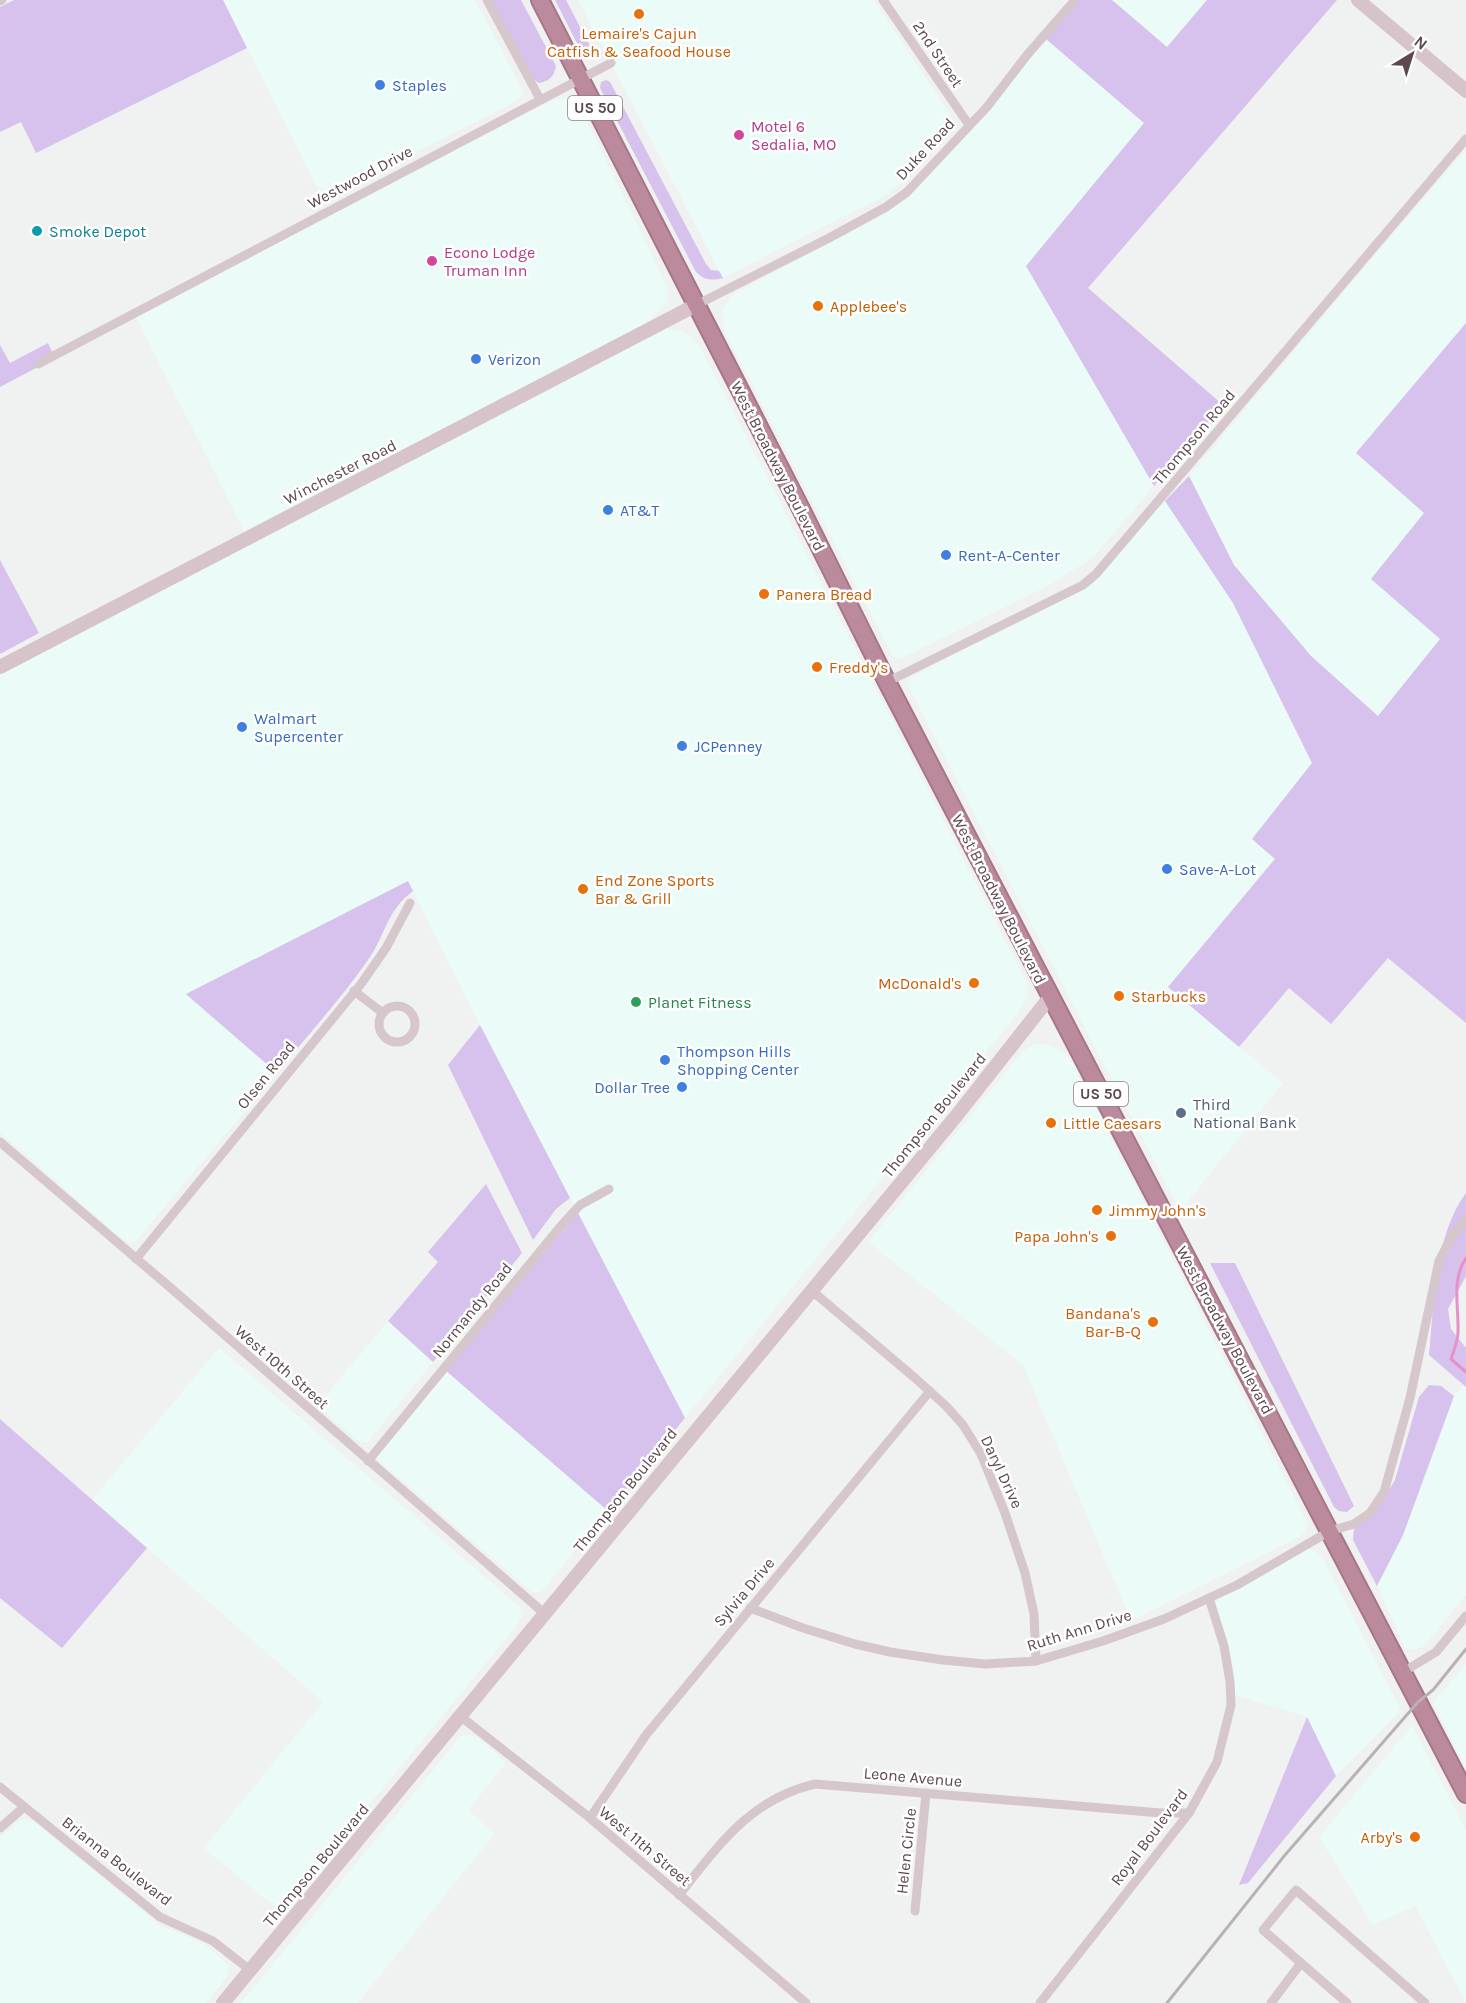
<svg xmlns="http://www.w3.org/2000/svg" width="1466" height="2003" viewBox="0 0 1466 2003" font-family="Karla,sans-serif">
	<style>
		.commercial { fill: #eafbf8 }
		.green { fill: #d7c1ed }
		.lines { fill: none; stroke-linecap: round; stroke-linejoin: round }
		.stream { stroke: #e790ca; stroke-width: 3 }
		.highway-casing { stroke: #a77587; stroke-width: 20 }
		.street { stroke: #d6c7cd; stroke-width: 9 }
		.secondary { stroke: #d7c3ca; stroke-width: 14 }
		.highway { stroke: #bb8a9c; stroke-width: 16 }
		.rail { stroke: #b9b2b4; stroke-width: 3 }
		.food-dot { fill: #e8710a; stroke: #fff; stroke-width: 2 }
		.shop-dot { fill: #3f7fe0; stroke: #fff; stroke-width: 2 }
		.hotel-dot { fill: #d1479c; stroke: #fff; stroke-width: 2 }
		.culture-dot { fill: #0f9aa8; stroke: #fff; stroke-width: 2 }
		.leisure-dot { fill: #2e9e5b; stroke: #fff; stroke-width: 2 }
		.service-dot { fill: #5c6f8a; stroke: #fff; stroke-width: 2 }
		.labels { text-anchor: middle; dominant-baseline: central; stroke-width: 5; stroke-linejoin: round; paint-order: stroke }
		.shield { fill: #fff; stroke: #8d7f84; stroke-width: 1.5 }
		.shield-label { font-size: 15px; font-weight: bold; fill: #5c4850 }
		.food-label { font-size: 16px; fill: #c56008; stroke: #fff; text-anchor: start }
		.street-label { font-size: 16px; fill: #5c4850; stroke: #fff }
		.shop-label { font-size: 16px; fill: #366cbe; stroke: #fff; text-anchor: start }
		.hotel-label { font-size: 16px; fill: #b23c85; stroke: #fff; text-anchor: start }
		.culture-label { font-size: 16px; fill: #0d838f; stroke: #fff; text-anchor: start }
		.leisure-label { font-size: 16px; fill: #27864d; stroke: #fff; text-anchor: start }
		.service-label { font-size: 16px; fill: #4e5e75; stroke: #fff; text-anchor: start }
	</style>
	<rect width="100%" height="100%" fill="#eff2f0"/>
	<!-- commercial -->
	<g class="commercial">
		<polygon points="223,0 475,0 523,91 517,101 323,199"/>
		<polygon points="578,0 874,0 949,113 951,121 950,128 916,171 883,197 723,278"/>
		<polygon points="1112,0 1207,0 1167,47"/>
		<polygon points="1046,39 1145,123 1026,266 1154,486 1095,555 1086,562 1046,587 900,659 892,655 726,334 721,311 735,293 883,215 906,200"/>
		<polygon points="565,98 576,105 584,115 668,289 666,303 657,314 644,325 244,531 135,315 555,99"/>
		<polygon points="1466,150 1466,323 1356,453 1424,513 1371,579 1441,639 1378,716 1311,656 1234,565 1189,476 1390,237"/>
		<polygon points="666,329 678,330 689,335 700,347 1027,983 1028,997 1018,1013 685,1418 480,1025 408,881 186,995 277,1073 136,1241 130,1243 122,1239 0,1132 0,675"/>
		<polygon points="1165,501 1233,603 1312,763 1252,838 1275,858 1168,987 1283,1083 1180,1211 907,684 910,678 1067,594 1099,570"/>
		<polygon points="1035,1044 1046,1044 1059,1049 1071,1060 1307,1522 1305,1531 1298,1538 1131,1621 1023,1365 868,1242 1022,1052"/>
		<polygon points="388,1321 433,1362 368,1442 361,1443 317,1406"/>
		<polygon points="219,1348 520,1607 522,1615 518,1624 281,1912 204,1848 323,1702 92,1500"/>
		<polygon points="444,1369 608,1511 541,1592 532,1592 377,1459 377,1450"/>
		<polygon points="1464,1385 1466,1387 1466,1595 1424,1646 1415,1650 1405,1648 1377,1586 1403,1535 1454,1396"/>
		<polygon points="1308,1549 1315,1550 1322,1557 1401,1710 1336,1776 1307,1717 1235,1695 1234,1670 1226,1634 1214,1607 1217,1598"/>
		<polygon points="1466,1664 1466,1768 1433,1703"/>
		<polygon points="1412,1725 1466,1830 1466,2003 1415,1906 1373,1925 1319,1837"/>
		<polygon points="470,1734 481,1740 506,1763 468,1810 495,1833 358,2003 241,2003 461,1736"/>
		<polygon points="22,1819 33,1821 161,1926 203,1943 229,1965 228,1974 221,1985 206,2003 0,2003 0,1837"/>
	</g>
	<!-- green -->
	<g class="green">
		<polygon points="14,0 223,0 247,48 36,153 21,122 0,132 0,7"/>
		<path d="M490,0H521L556,66C554,77 549,81 539,83L530,77Z"/>
		<polygon points="555,0 566,0 593,52 592,59 586,58 582,53"/>
		<polygon points="1079,0 1112,0 1167,47 1207,0 1337,0 1088,288 1223,405 1154,486 1026,266 1144,123 1046,39"/>
		<path d="M606,80L610,82L706,264L711,270L719,271L723,278C711,281 704,280 696,272L600,88L601,82Z"/>
		<polygon points="1466,323 1466,1023 1388,958 1331,1024 1289,988 1239,1047 1168,987 1275,859 1252,839 1312,763 1233,603 1165,501 1189,476 1234,565 1311,656 1378,716 1440,639 1371,579 1424,513 1356,453"/>
		<polygon points="48,343 55,358 0,387 0,345 10,363"/>
		<polygon points="0,560 39,633 0,654"/>
		<path d="M408,881L413,891C387,910 385,936 368,960C340,1000 307,1036 277,1073L186,994Z"/>
		<polygon points="480,1025 570,1198 556,1209 533,1240 448,1065"/>
		<polygon points="486,1184 522,1253 433,1362 388,1321 438,1262 428,1252"/>
		<path d="M1466,1193V1276L1448,1309L1451,1329L1466,1348V1387L1429,1355C1434,1304 1434,1236 1466,1193Z"/>
		<polygon points="578,1213 685,1418 608,1511 444,1369"/>
		<polygon points="1210,1263 1235,1263 1354,1506 1347,1512 1339,1511 1334,1507"/>
		<polygon points="1429,1385 1441,1386 1454,1396 1403,1535 1377,1586 1353,1540 1354,1529 1383,1500 1395,1480 1419,1397"/>
		<polygon points="0,1419 147,1548 62,1648 0,1598"/>
		<polygon points="1307,1717 1336,1776 1248,1883 1239,1885"/>
	</g>
	<g class="lines">
		<!-- stream -->
		<path class="stream" d="M1466,1258C1451,1280 1459,1307 1458,1332C1458,1341 1454,1350 1451,1359L1466,1372"/>
		<defs>
			<polyline id="highway" points="540,0 799,505 887,682 1466,1794"/>
		</defs>
		<!-- highway casing -->
		<use href="#highway" class="highway-casing"/>
		<!-- street -->
		<g class="street">
			<polyline points="487,0 540,99"/>
			<polyline points="883,0 969,125"/>
			<polyline points="0,1 2,0"/>
			<polyline points="696,305 829,238 886,207 907,192 987,107 1027,55 1075,0"/>
			<polyline points="38,364 611,63"/>
			<polyline points="887,682 1083,585 1096,574 1466,139"/>
			<polyline points="354,991 383,1013"/>
			<circle cx="397" cy="1024" r="18"/>
			<polyline points="0,1142 172,1289 545,1614"/>
			<polyline points="136,1259 361,984 386,948 410,903"/>
			<polyline points="811,1290 915,1378 946,1406 963,1425 981,1454 1005,1513 1025,1573 1034,1614 1036,1661"/>
			<polyline points="368,1461 560,1227 580,1205 609,1189"/>
			<polyline points="750,1608 803,1628 855,1644 890,1652 943,1660 985,1664 1036,1661 1103,1641 1164,1619 1237,1585 1330,1531 1354,1524 1370,1513 1384,1492 1410,1398 1439,1261 1451,1238 1466,1219"/>
			<polyline points="1403,1672 1436,1652 1466,1616"/>
			<polyline points="460,1716 590,1818 806,2003"/>
			<polyline points="0,1787 160,1917 213,1941 250,1970"/>
			<polyline points="590,1818 646,1735 930,1391"/>
			<polyline points="0,1828 24,1807"/>
			<path d="M679,1895C719,1845 750,1799 815,1784L1161,1813H1189"/>
			<polyline points="915,1911 926,1793"/>
			<polyline points="1040,2003 1189,1813 1217,1762 1231,1705 1230,1682 1224,1646 1209,1598"/>
			<polyline points="1271,2003 1301,1963"/>
			<polyline points="1347,2003 1263,1930 1296,1890 1425,2003"/>
		</g>
		<!-- secondary -->
		<g class="secondary">
			<polyline points="1358,0 1466,91"/>
			<polyline points="0,667 696,305"/>
			<polyline points="223,2003 957,1115 1050,997"/>
		</g>
		<!-- highway -->
		<use href="#highway" class="highway"/>
		<!-- rail -->
		<polyline class="rail" points="1167,2003 1285,1855 1418,1702 1433,1690 1466,1649"/>
	</g>
	<!-- markers -->
	<g class="food-dot">
		<circle cx="639" cy="14" r="6"/>
		<circle cx="818" cy="306" r="6"/>
		<circle cx="764" cy="594" r="6"/>
		<circle cx="817" cy="667" r="6"/>
		<circle cx="583" cy="889" r="6"/>
		<circle cx="974" cy="983" r="6"/>
		<circle cx="1119" cy="996" r="6"/>
		<circle cx="1051" cy="1123" r="6"/>
		<circle cx="1097" cy="1210" r="6"/>
		<circle cx="1111" cy="1236" r="6"/>
		<circle cx="1153" cy="1322" r="6"/>
		<circle cx="1415" cy="1837" r="6"/>
	</g>
	<g class="shop-dot">
		<circle cx="380" cy="85" r="6"/>
		<circle cx="476" cy="359" r="6"/>
		<circle cx="608" cy="510" r="6"/>
		<circle cx="946" cy="555" r="6"/>
		<circle cx="242" cy="727" r="6"/>
		<circle cx="682" cy="746" r="6"/>
		<circle cx="1167" cy="869" r="6"/>
		<circle cx="665" cy="1060" r="6"/>
		<circle cx="682" cy="1087" r="6"/>
	</g>
	<g class="hotel-dot">
		<circle cx="739" cy="135" r="6"/>
		<circle cx="432" cy="261" r="6"/>
	</g>
	<circle class="culture-dot" cx="37" cy="231" r="6"/>
	<circle class="leisure-dot" cx="636" cy="1002" r="6"/>
	<circle class="service-dot" cx="1181" cy="1113" r="6"/>
	<g class="labels">
		<!-- shield labels -->
		<g class="shield">
			<rect x="568" y="96" width="54" height="24" rx="4.5"/>
			<rect x="1074" y="1082" width="54" height="24" rx="4.5"/>
		</g>
		<g class="shield-label">
			<text x="595" y="108">US 50</text>
			<text x="1101" y="1094">US 50</text>
		</g>
		<!-- food labels -->
		<g class="food-label">
			<text x="639" y="33" text-anchor="middle">Lemaire's Cajun<tspan x="639" dy="18">Catfish &amp; Seafood House</tspan></text>
			<text x="830" y="306">Applebee's</text>
			<text x="776" y="594">Panera Bread</text>
			<text x="829" y="667">Freddy's</text>
			<text x="595" y="880">End Zone Sports<tspan x="595" dy="18">Bar &amp; Grill</tspan></text>
			<text x="962" y="983" text-anchor="end">McDonald's</text>
			<text x="1131" y="996">Starbucks</text>
			<text x="1063" y="1123">Little Caesars</text>
			<text x="1109" y="1210">Jimmy John's</text>
			<text x="1099" y="1236" text-anchor="end">Papa John's</text>
			<text x="1141" y="1313" text-anchor="end">Bandana's<tspan x="1141" dy="18">Bar-B-Q</tspan></text>
			<text x="1403" y="1837" text-anchor="end">Arby's</text>
		</g>
		<!-- street labels -->
		<g class="street-label">
			<text transform="translate(938 54) rotate(56)">2nd Street</text>
			<text transform="translate(925 149) rotate(-47)">Duke Road</text>
			<text transform="translate(360 177) rotate(-28)">Westwood Drive</text>
			<text transform="translate(1194 437) rotate(-50)">Thompson Road</text>
			<text transform="translate(778 466) rotate(63)">West Broadway Boulevard</text>
			<text transform="translate(340 472) rotate(-27)">Winchester Road</text>
			<text transform="translate(999 899) rotate(63)">West Broadway Boulevard</text>
			<text transform="translate(266 1075) rotate(-51)">Olsen Road</text>
			<text transform="translate(934 1115) rotate(-51)">Thompson Boulevard</text>
			<text transform="translate(472 1310) rotate(-51)">Normandy Road</text>
			<text transform="translate(1225 1330) rotate(62)">West Broadway Boulevard</text>
			<text transform="translate(282 1367) rotate(41)">West 10th Street</text>
			<text transform="translate(1002 1472) rotate(65)">Daryl Drive</text>
			<text transform="translate(625 1490) rotate(-51)">Thompson Boulevard</text>
			<text transform="translate(744 1592) rotate(-50)">Sylvia Drive</text>
			<text transform="translate(1079 1630) rotate(-17)">Ruth Ann Drive</text>
			<text transform="translate(913 1777) rotate(5)">Leone Avenue</text>
			<text transform="translate(1149 1837) rotate(-53)">Royal Boulevard</text>
			<text transform="translate(645 1846) rotate(40)">West 11th Street</text>
			<text transform="translate(906 1851) rotate(-84)">Helen Circle</text>
			<text transform="translate(117 1861) rotate(38)">Brianna Boulevard</text>
			<text transform="translate(316 1865) rotate(-50)">Thompson Boulevard</text>
		</g>
		<!-- shop labels -->
		<g class="shop-label">
			<text x="392" y="85">Staples</text>
			<text x="488" y="359">Verizon</text>
			<text x="620" y="510">AT&amp;T</text>
			<text x="958" y="555">Rent-A-Center</text>
			<text x="254" y="718">Walmart<tspan x="254" dy="18">Supercenter</tspan></text>
			<text x="694" y="746">JCPenney</text>
			<text x="1179" y="869">Save-A-Lot</text>
			<text x="677" y="1051">Thompson Hills<tspan x="677" dy="18">Shopping Center</tspan></text>
			<text x="670" y="1087" text-anchor="end">Dollar Tree</text>
		</g>
		<!-- hotel labels -->
		<g class="hotel-label">
			<text x="751" y="126">Motel 6<tspan x="751" dy="18">Sedalia, MO</tspan></text>
			<text x="444" y="252">Econo Lodge<tspan x="444" dy="18">Truman Inn</tspan></text>
		</g>
		<!-- culture labels -->
		<g class="culture-label">
			<text x="49" y="231">Smoke Depot</text>
		</g>
		<!-- leisure labels -->
		<g class="leisure-label">
			<text x="648" y="1002">Planet Fitness</text>
		</g>
		<!-- service labels -->
		<g class="service-label">
			<text x="1193" y="1104">Third<tspan x="1193" dy="18">National Bank</tspan></text>
		</g>
	</g>
	<!-- north arrow -->
	<g transform="translate(1412 54) rotate(38)" stroke="#ffffff" stroke-width="4.5" paint-order="stroke">
	<path d="M0-4.5L10 22L0 15L-10 22Z" fill="#5c4850"/>
	<text y="-9" font-size="16" font-weight="bold" text-anchor="middle" fill="#5c4850">N</text>
	</g>
</svg>
